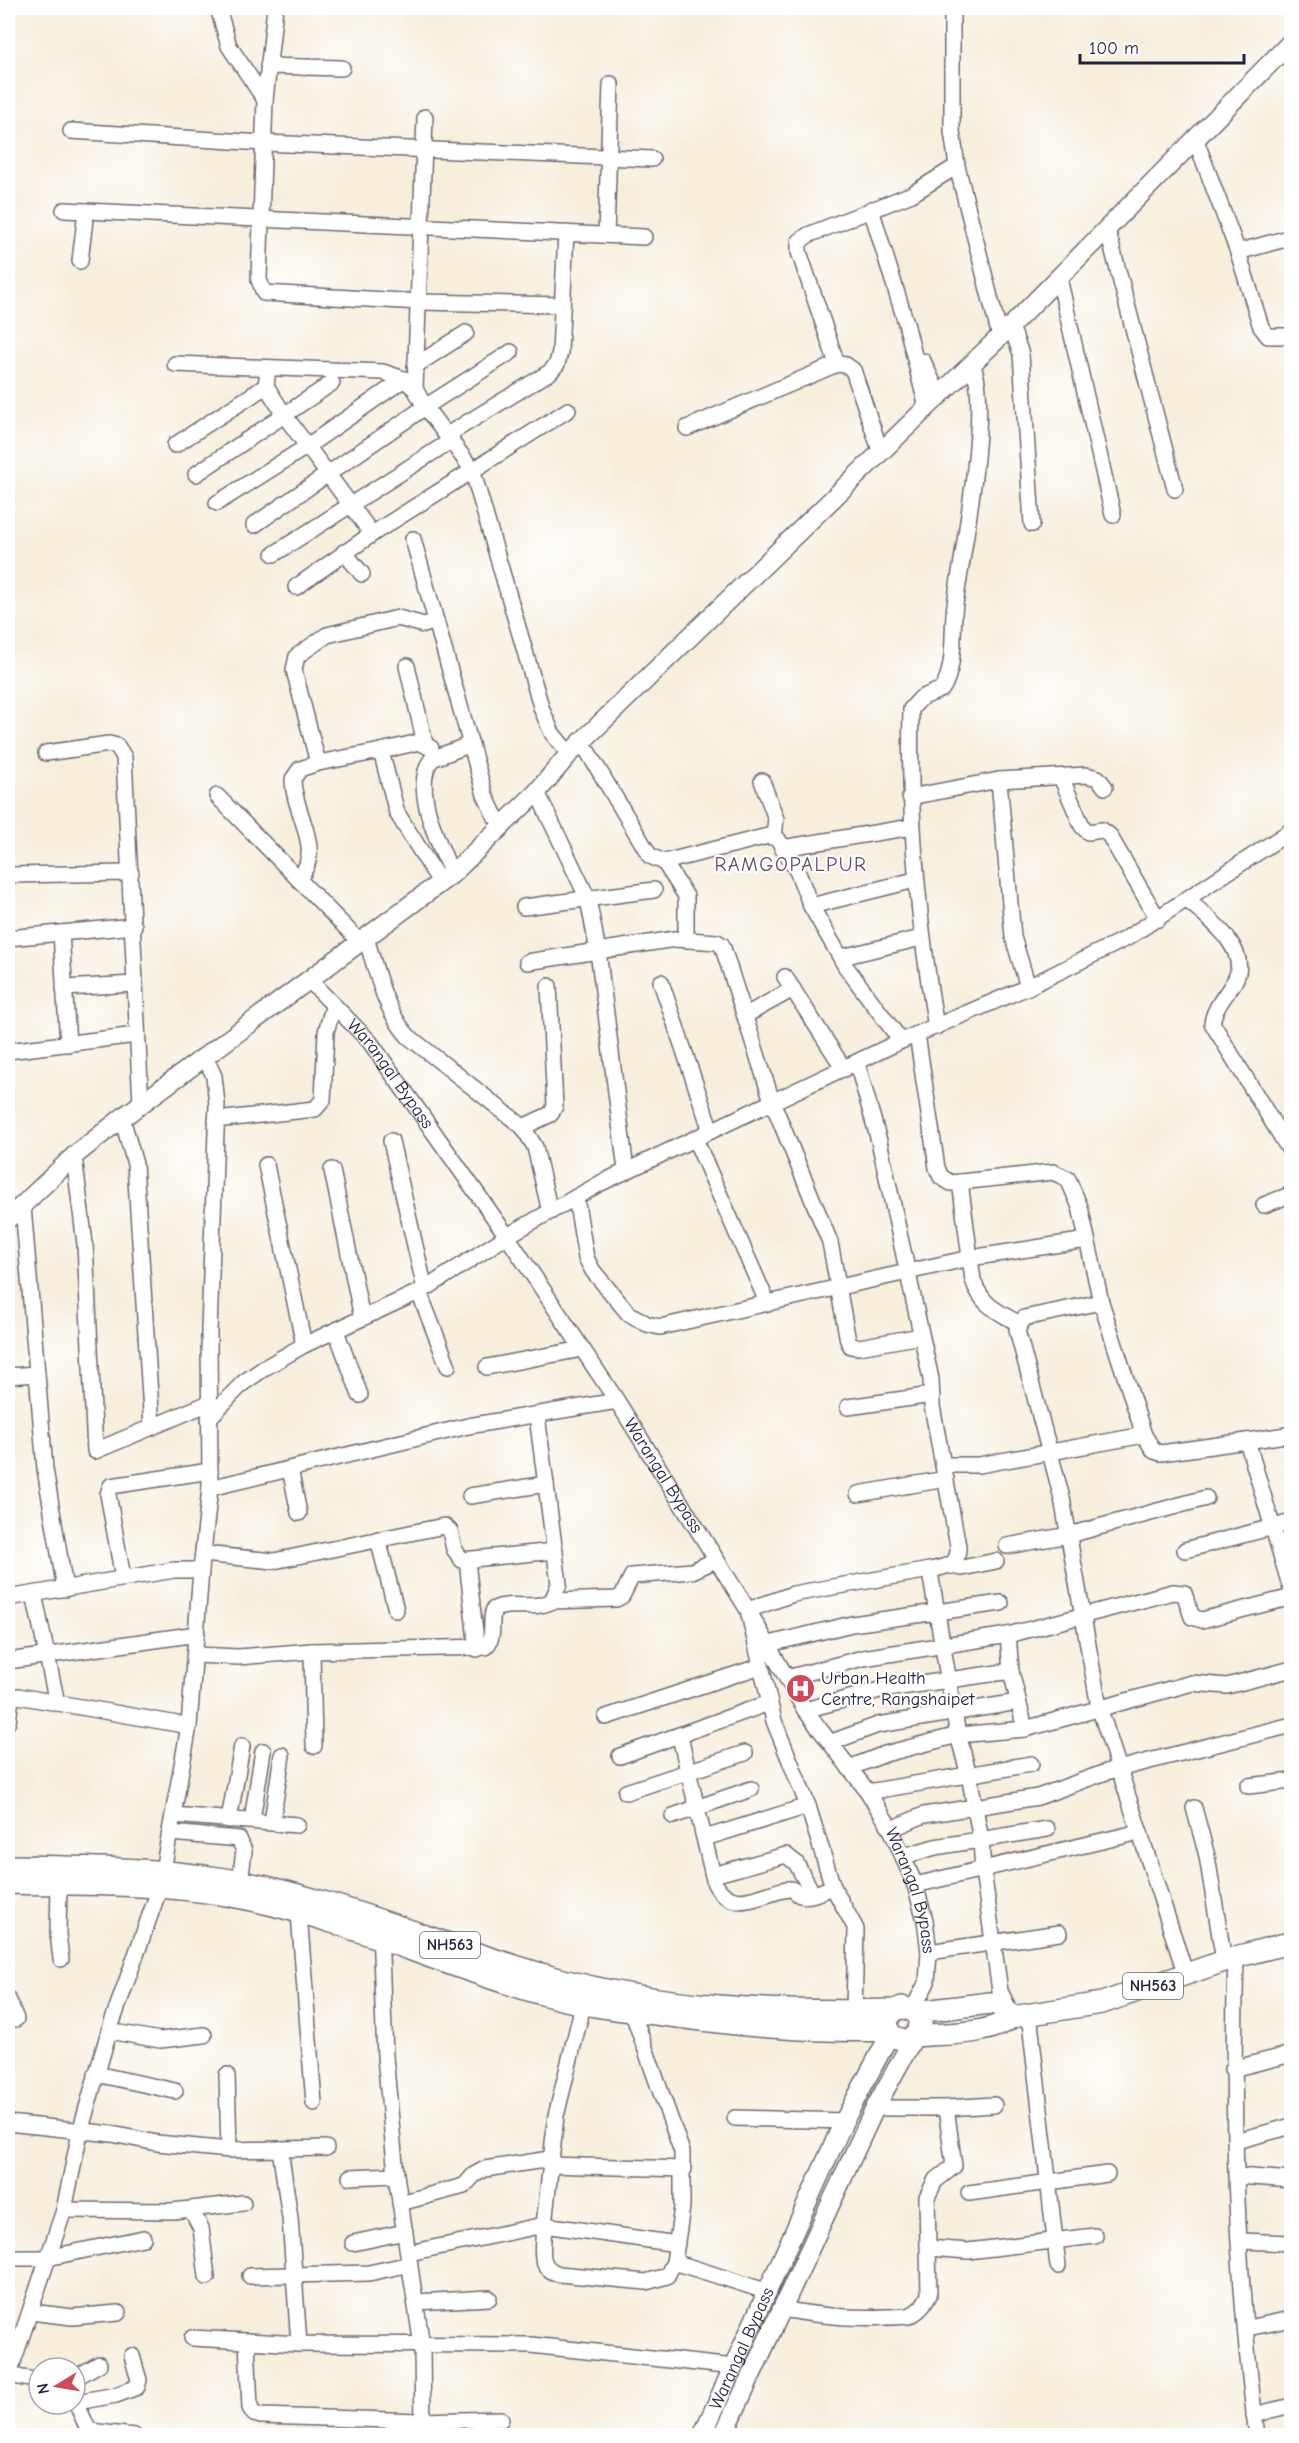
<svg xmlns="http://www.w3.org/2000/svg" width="1299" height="2443" viewBox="0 0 1299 2443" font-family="'Comic Neue',sans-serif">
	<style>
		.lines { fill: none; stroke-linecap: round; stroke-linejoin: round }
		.minor-casing { stroke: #6d6973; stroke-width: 18 }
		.major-casing { stroke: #6d6973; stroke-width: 21 }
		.highway-casing { stroke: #6d6973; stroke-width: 24 }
		.minor { stroke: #fff; stroke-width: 15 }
		.major { stroke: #fff; stroke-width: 18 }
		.highway { stroke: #fff; stroke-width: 21 }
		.labels { text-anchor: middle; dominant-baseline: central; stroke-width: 4.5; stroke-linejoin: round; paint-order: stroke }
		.shield { fill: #fff; stroke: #646476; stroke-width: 1.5 }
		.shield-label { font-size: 16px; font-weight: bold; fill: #22223b }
		.street-label { font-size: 18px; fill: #22223b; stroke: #fff }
		.poi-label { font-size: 18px; fill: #22223b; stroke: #fff; text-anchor: start }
		.neighbourhood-label { font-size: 20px; letter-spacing: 1.5px; fill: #5f4b66; stroke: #fff }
	</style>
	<rect width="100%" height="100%" fill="#fff"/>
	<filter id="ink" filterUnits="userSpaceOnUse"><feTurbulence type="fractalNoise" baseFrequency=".0167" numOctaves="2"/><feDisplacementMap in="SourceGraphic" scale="12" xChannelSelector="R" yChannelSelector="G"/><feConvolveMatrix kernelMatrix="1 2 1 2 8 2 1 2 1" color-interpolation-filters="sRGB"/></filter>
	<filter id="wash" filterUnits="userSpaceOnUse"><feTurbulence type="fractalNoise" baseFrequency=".008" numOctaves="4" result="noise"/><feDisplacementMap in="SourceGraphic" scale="24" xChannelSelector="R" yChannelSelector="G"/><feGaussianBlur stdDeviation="1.35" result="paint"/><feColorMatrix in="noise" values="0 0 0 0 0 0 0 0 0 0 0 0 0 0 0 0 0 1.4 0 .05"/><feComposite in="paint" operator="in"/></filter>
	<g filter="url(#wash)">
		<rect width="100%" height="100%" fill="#f7eedc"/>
	</g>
	<g filter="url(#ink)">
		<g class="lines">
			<defs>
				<g id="minor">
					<polyline points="218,8 229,46 265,100 259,280 264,293 420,302 562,305"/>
					<polyline points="952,8 952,131 957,166 1000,337"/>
					<polyline points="268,66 342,68"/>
					<polyline points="265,100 275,8"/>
					<polyline points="71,131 264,143 652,159"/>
					<polyline points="1195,138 1238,252 1261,327 1268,336 1292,336"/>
					<polyline points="871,209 906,323 927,408"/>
					<polyline points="64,210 644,237"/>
					<polyline points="1107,228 1175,489"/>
					<polyline points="606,235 611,84"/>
					<polyline points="1238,252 1292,237"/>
					<polyline points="80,261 86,211"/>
					<polyline points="1059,278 1113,515"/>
					<polyline points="1011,326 1021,354 1032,524"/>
					<polyline points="923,361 939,396"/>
					<polyline points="175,364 383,372 404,379 415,389 425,407 472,469 542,710 552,733 569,754"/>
					<polyline points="415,366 466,333"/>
					<polyline points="268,369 266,386 285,416 372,534"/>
					<polyline points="415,389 425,117"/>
					<polyline points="687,428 837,364"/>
					<polyline points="447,435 550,372 557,364 560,352 566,233"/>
					<polyline points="175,445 266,386"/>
					<polyline points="881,453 853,370 846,365 837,364 799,252 799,242 808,235 912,194 957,166"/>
					<polyline points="196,474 332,383"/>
					<polyline points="217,503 306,447 404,379"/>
					<polyline points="254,525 425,407 511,352"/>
					<polyline points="413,539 485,795 495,816 503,825"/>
					<polyline points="344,552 362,574"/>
					<polyline points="274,554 452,440"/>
					<polyline points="296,587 372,534 568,410"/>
					<polyline points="436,621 424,625 398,618 327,635 297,656 294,670 318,763 381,751 397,813 440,882"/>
					<polyline points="407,666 425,743"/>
					<polyline points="582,742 650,856 664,862 768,836 778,839 798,873 811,906 846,967 901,1041"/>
					<polyline points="381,751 419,742 431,748"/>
					<polyline points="46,753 109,744 117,746 124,757 141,1105"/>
					<polyline points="1061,777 1082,826 1088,832 1102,830 1109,835 1158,919"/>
					<polyline points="999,780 1086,775 1098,778 1105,787"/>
					<polyline points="762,781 776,819 774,836"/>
					<polyline points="537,792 588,899 598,951 626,1170"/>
					<polyline points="217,796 360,942"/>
					<polyline points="910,797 999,780 1013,937 1028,987"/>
					<polyline points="782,848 912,827"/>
					<polyline points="664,862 686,896 686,939"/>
					<path d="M452,874C440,846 410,786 432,759L471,744"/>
					<polyline points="8,875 131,873"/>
					<path d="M298,879C326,849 293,814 293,779L300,769L318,763"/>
					<path d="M1187,900C1208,917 1253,951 1234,982C1226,995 1214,1008 1212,1023L1292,1154"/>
					<polyline points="811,906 915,880"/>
					<polyline points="524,907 654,890"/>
					<polyline points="61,933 68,1044"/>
					<polyline points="8,938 134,926"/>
					<path d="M366,938C377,972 384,1009 408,1036L523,1127L535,1147L550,1212"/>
					<polyline points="842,957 921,938"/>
					<polyline points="527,962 675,939 717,942 722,945 772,1101 830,1242 848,1341 851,1346 859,1347 921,1336"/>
					<polyline points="785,977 844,1069"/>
					<path id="s1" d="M308,979L370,1042L507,1236L617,1401L748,1610L805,1710L868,1792L891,1829L915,1885L925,1920L929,1952L927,1982L913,2009"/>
					<polyline points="661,982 711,1131"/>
					<polyline points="64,988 135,984"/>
					<polyline points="746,1015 793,989"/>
					<path d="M936,1027C918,921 908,817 911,709L921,698L942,689C957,665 951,631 955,604C962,557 992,400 972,365"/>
					<polyline points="917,1034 937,1168 941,1177 951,1183 1053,1172 1068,1179 1080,1207 1101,1302 1144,1435 1154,1451 1161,1453 1247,1441 1292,1592"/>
					<polyline points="8,1051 136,1035"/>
					<path d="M857,1063L879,1141L931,1379L932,1406L958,1546C959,1566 947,1566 930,1570L931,1578L958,1735L969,1775L981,1840L983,1871L1000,1991L1011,2014"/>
					<polyline points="122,1118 135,1164 152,1427"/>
					<polyline points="216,1120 315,1109 323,1100 326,1032 333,1007"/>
					<polyline points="523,1127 551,1114 555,1106 549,986"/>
					<polyline points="695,1139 768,1304"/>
					<polyline points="391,1141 425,1289"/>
					<polyline points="74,1156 85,1244 95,1451 209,1403"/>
					<polyline points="266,1165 304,1345"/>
					<polyline points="332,1170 362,1318"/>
					<path d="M960,1182L973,1280C982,1306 996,1310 1019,1324"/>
					<polyline points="576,1198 586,1258 593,1271 628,1313 647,1324 660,1327 970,1258 1087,1240"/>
					<polyline points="1264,1205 1292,1194"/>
					<polyline points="23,1206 45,1469 65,1589"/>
					<polyline points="419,1292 448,1366"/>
					<polyline points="1101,1302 1024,1318 1017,1330 1062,1498 1099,1707 1186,1975"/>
					<polyline points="336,1331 360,1395"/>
					<polyline points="487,1367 582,1349"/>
					<polyline points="8,1376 37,1374"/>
					<polyline points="848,1407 932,1395"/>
					<polyline points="209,1418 243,1383 266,1367 304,1345 425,1289 507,1236 601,1183 901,1041 1028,987 1127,938 1292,830"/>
					<polyline points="1247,1441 1292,1434"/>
					<polyline points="943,1465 979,1465 1144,1435"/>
					<polyline points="290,1469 299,1513"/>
					<polyline points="210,1488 468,1426 617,1401"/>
					<polyline points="858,1494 946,1479"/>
					<polyline points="470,1496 546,1484"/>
					<polyline points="378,1539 396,1610"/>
					<polyline points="1007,1546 1069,1535 1206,1498"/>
					<polyline points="1185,1550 1292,1522"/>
					<polyline points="203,1554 274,1561 444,1526 450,1531 454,1549 462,1560 555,1551"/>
					<polyline points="467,1561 477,1649"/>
					<polyline points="951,1566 962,1568 996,1561"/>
					<polyline points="123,1578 108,1494 111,1486 210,1471"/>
					<polyline points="34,1594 57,1703"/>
					<polyline points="8,1598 174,1570 201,1570"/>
					<polyline points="552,1601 616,1599 622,1596 632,1576 692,1571 716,1560"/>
					<polyline points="1008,1635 1011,1671 1025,1729"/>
					<polyline points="769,1644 852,1624 1001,1603"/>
					<polyline points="312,1651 314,1746"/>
					<path d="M196,1655L238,1657L312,1651L485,1647C496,1638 489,1622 494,1609C512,1601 533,1611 552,1601L559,1584L537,1416"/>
					<polyline points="8,1661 197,1634"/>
					<polyline points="787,1678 863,1658 1008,1635 1173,1592 1184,1593 1192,1617 1202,1620 1292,1597"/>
					<polyline points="805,1710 880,1690 1011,1671"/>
					<polyline points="606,1717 761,1666"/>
					<polyline points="8,1722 11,1698 18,1696 189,1726"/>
					<path d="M680,1737L715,1884C734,1916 761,1893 788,1889C795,1888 795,1893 800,1895C809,1898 825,1890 833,1887"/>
					<polyline points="832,1742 878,1725 1018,1702"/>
					<polyline points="620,1756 769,1703"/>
					<polyline points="849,1768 885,1754 958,1735 1025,1729 1192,1683 1227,1686 1292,1669"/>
					<polyline points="1248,1786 1292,1781"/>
					<polyline points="626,1792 745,1753"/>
					<polyline points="868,1792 1031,1764"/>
					<polyline points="1194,1808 1207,1856 1224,1961"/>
					<polyline points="173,1815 297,1825"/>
					<polyline points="673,1816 751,1789"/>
					<polyline points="229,1820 242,1746"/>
					<polyline points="252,1820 263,1751"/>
					<polyline points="272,1822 282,1755"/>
					<polyline points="891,1829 924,1815 1038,1797 1106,1772 1292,1725"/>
					<polyline points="170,1833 239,1839 244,1851 240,1882"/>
					<polyline points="705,1838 808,1806"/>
					<polyline points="904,1856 935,1847 1047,1829"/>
					<polyline points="713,1875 786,1855 796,1863 813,1894"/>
					<polyline points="59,1883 58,1934 61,1959"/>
					<polyline points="915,1885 1140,1832"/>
					<polyline points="299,1914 314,2103"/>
					<polyline points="380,1930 385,2056 396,2175 422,2346 423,2436"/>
					<polyline points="929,1952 1059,1933"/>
					<path d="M1236,1957C1231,2116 1236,2278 1257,2436"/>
					<polyline points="8,1999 16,2019"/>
					<path d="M632,2011L682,2152V2207L674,2262L667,2276L646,2282L559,2274C535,2267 544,2245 544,2225L677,2244"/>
					<polyline points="854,2011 856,1929 833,1887 808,1806 774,1721 748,1610 793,1594 930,1570"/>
					<polyline points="1029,2014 1058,2266"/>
					<polyline points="109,2031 160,2040 204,2035"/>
					<polyline points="1232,2069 1292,2054"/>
					<polyline points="96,2074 175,2091"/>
					<polyline points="227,2075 229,2150"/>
					<polyline points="946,2108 994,2105"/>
					<polyline points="735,2118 844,2121"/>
					<polyline points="8,2123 112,2134 157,2143 229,2150 326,2148"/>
					<polyline points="1236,2141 1292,2126"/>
					<polyline points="280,2149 290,2218 299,2344 531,2345 734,2367"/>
					<polyline points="549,2165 684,2169"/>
					<polyline points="1237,2176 1292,2180"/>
					<polyline points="350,2177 396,2175"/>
					<polyline points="969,2193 1107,2174"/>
					<polyline points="400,2203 464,2186 474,2175 485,2169 550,2159"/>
					<polyline points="64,2210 173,2211 243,2203"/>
					<polyline points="191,2210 201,2228 207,2277"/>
					<polyline points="1240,2241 1292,2243"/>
					<polyline points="353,2243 405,2232"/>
					<polyline points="929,2248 968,2251 1095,2236"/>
					<polyline points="409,2253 544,2225 556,2116 583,2005"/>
					<polyline points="8,2258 47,2258 143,2238"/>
					<polyline points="674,2262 769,2292"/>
					<polyline points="250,2276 369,2273 410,2264"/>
					<polyline points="416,2302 489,2298"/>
					<path d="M782,2309C830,2318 861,2319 909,2316C920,2311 924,2305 929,2295L927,2197L935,2181L954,2166L946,2108H875"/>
					<polyline points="31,2312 72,2317 118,2313"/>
					<polyline points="1247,2328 1292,2319"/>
					<polyline points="192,2338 299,2344"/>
					<polyline points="247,2341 250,2408 254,2414 261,2416 421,2421 501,2419"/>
					<polyline points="8,2375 39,2381"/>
					<polyline points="8,2377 64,2210 80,2132 109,2031 160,1887 189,1726 201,1570 210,1488 209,1331 217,1104 214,1076 205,1057"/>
					<polyline points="75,2378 99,2364"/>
					<polyline points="75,2400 91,2436"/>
					<polyline points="77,2402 116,2395 137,2387 139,2380 132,2356"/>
					<polyline points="1254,2415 1292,2406"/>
					<polyline points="90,2431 134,2436"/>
				</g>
				<g id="major">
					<polyline points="8,1219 74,1156 122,1118 452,874 537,792 569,754 1011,326 1292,41"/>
					<path id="s2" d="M702,2436L844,2121L890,2034"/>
					<polyline points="723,2436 875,2108 913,2039"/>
				</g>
				<g id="highway">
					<path d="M8,1866C80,1867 154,1868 225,1879C338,1897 442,1947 552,1977C662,2008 781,2013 895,2010"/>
					<path d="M8,1883C88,1885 172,1882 252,1900C353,1922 446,1968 546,1995C584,2006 623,2010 662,2015C739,2025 810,2033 888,2030"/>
					<path d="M916,2012L921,2022L916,2036L906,2041L892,2036C883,2024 888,2012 902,2007L916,2012L990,2003L999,2005L1012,2017"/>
					<path d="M916,2036C946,2033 989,2036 1012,2017L1102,2003L1236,1957L1292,1942"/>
				</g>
			</defs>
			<!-- minor casing -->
			<use href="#minor" class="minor-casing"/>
			<!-- major casing -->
			<use href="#major" class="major-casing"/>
			<!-- highway casing -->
			<use href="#highway" class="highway-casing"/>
			<!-- minor -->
			<use href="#minor" class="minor"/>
			<!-- major -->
			<use href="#major" class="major"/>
			<!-- highway -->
			<use href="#highway" class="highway"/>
		</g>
	</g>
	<!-- icons -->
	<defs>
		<symbol id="hospital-disc" viewBox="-11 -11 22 22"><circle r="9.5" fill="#d1495b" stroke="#fff"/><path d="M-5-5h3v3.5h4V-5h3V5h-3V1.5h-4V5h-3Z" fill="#fff"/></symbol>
	</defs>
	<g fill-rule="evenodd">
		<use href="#hospital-disc" x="784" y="1672" width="33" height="33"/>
	</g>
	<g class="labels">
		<!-- shield labels -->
		<g class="shield">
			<rect x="420" y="1932" width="60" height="26" rx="4.5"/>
			<rect x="1123" y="1973" width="60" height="26" rx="4.5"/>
		</g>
		<g class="shield-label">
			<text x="450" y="1945">NH563</text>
			<text x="1153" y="1986">NH563</text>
		</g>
		<!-- street labels -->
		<g class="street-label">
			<text stroke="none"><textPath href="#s1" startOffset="126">Warangal Bypass</textPath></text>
			<text stroke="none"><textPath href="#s1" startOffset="612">Warangal Bypass</textPath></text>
			<text stroke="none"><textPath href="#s1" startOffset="1098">Warangal Bypass</textPath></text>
			<text stroke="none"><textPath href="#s2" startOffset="96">Warangal Bypass</textPath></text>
		</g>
		<!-- poi labels -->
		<g class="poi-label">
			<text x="821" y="1678">Urban Health<tspan x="821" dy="21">Centre, Rangshaipet</tspan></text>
		</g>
		<!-- neighbourhood labels -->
		<g class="neighbourhood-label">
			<text x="791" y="864">RAMGOPALPUR</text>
		</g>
	</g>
	<!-- margin -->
	<rect width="1299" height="2443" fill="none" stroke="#fff" stroke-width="30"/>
	<!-- north arrow -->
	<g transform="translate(57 2386) rotate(259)"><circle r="28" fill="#ffffff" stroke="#a7a7b1" stroke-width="1.5"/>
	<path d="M0-4.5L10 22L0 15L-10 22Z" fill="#d1495b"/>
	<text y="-9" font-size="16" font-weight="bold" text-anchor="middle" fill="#22223b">N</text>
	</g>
	<!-- scale -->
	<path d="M1080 54v9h164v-9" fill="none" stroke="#22223b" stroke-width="3"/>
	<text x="1089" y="54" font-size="18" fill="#22223b" stroke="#ffffff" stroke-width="4.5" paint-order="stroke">100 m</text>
</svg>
